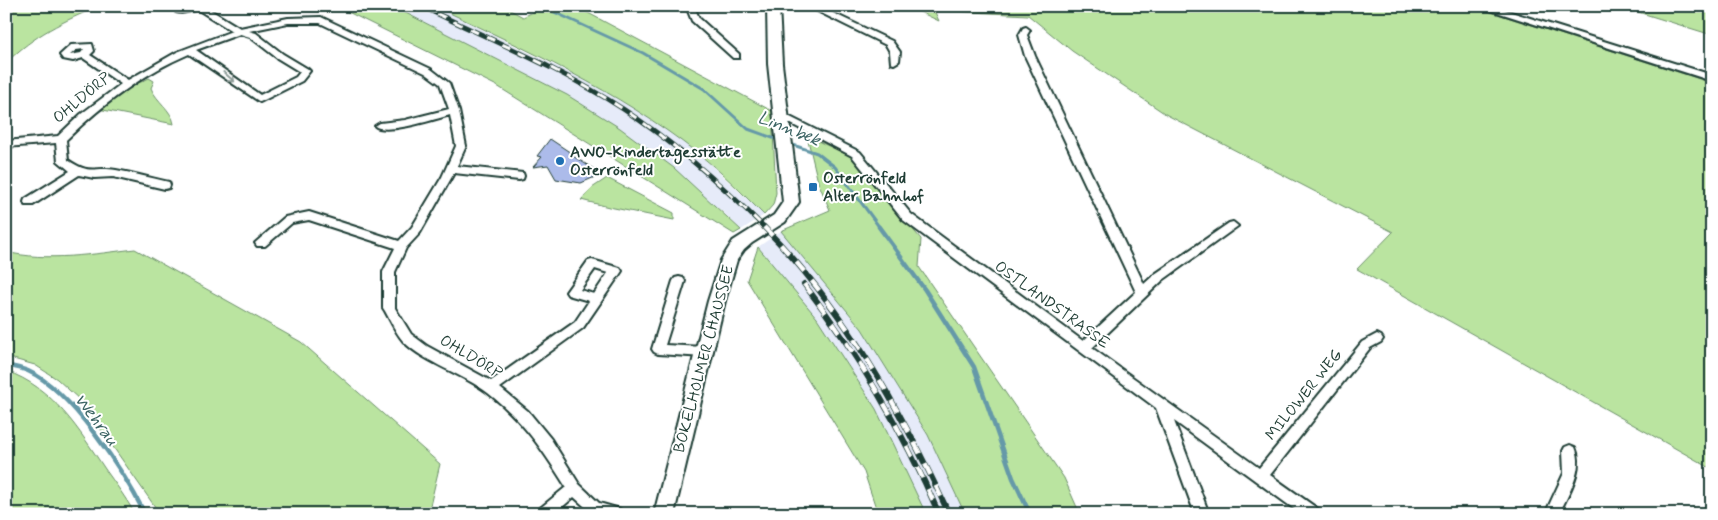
<svg xmlns="http://www.w3.org/2000/svg" width="1718" height="520" viewBox="0 0 1718 520" font-family="Mynerve,sans-serif">
	<style>
		.built { fill: #e6ebf9 }
		.green { fill: #bae4a0; stroke: #6c906a }
		.lines { fill: none; stroke-linecap: round; stroke-linejoin: round }
		.stream-far1 { stroke: #6599a8; stroke-width: 3 }
		.stream { stroke: #6599a8; stroke-width: 4.5 }
		.building { fill: #acbbea; stroke: #1f3d34 }
		.street-casing { stroke: #1f3d34; stroke-width: 4 }
		.secondary-casing { stroke: #1f3d34; stroke-width: 4 }
		.street { fill: #fff; fill-rule: evenodd }
		.secondary { fill: #fff; fill-rule: evenodd }
		.rail-far1-casing { stroke: #1f3d34; stroke-width: 5 }
		.rail-casing { stroke: #1f3d34; stroke-width: 6 }
		.rail-far1 { stroke: #fff; stroke-width: 3; stroke-dasharray: 9; stroke-linecap: butt }
		.rail { stroke: #fff; stroke-width: 4.5; stroke-dasharray: 12; stroke-linecap: butt }
		.oneway { stroke: #8f9e9a }
		.poi-dot { fill: #1f6fb2; stroke: #fff; stroke-width: 2 }
		.labels { text-anchor: middle; dominant-baseline: central; stroke-width: 4; stroke-linejoin: round; paint-order: stroke }
		.street-label { font-size: 16px; fill: #1f3d34; stroke: #fff }
		.poi-label { font-size: 16px; font-weight: bold; fill: #1f3d34; stroke: #fff; text-anchor: start }
		.water-label { font-size: 18px; font-style: italic; fill: #3c6464; stroke: #fff }
	</style>
	<rect width="100%" height="100%" fill="#fff"/>
	<filter id="ink" filterUnits="userSpaceOnUse"><feTurbulence type="fractalNoise" baseFrequency=".02" numOctaves="2"/><feDisplacementMap in="SourceGraphic" scale="10" xChannelSelector="R" yChannelSelector="G"/><feConvolveMatrix kernelMatrix="1 2 1 2 8 2 1 2 1" color-interpolation-filters="sRGB"/></filter>
	<g filter="url(#ink)">
		<!-- built -->
		<g class="built">
			<polygon points="392,6 435,6 588,82 644,115 698,153 764,215 741,230 723,212 567,95"/>
			<polygon points="781,231 862,329 928,435 965,514 926,514 876,409 817,318 758,247"/>
		</g>
		<!-- green -->
		<g class="green">
			<path d="M6,6H100C63,21 34,35 6,63Z"/>
			<polygon points="336,6 392,6 567,95 620,128 674,168 741,230 734,234 497,86"/>
			<path d="M435,6H503L523,17L545,6H575L772,111L776,193L773,205L764,215C743,194 721,171 697,153C619,91 525,49 435,6Z"/>
			<polygon points="907,6 1473,6 1712,83 1712,469 1357,269 1393,232 1167,115 1072,51 1028,15 934,10 939,21"/>
			<polygon points="1619,6 1712,6 1712,35"/>
			<path d="M149,78L154,81L151,88C156,101 172,110 174,124L98,109L135,81L141,82Z"/>
			<polygon points="807,136 850,156 921,239 919,267 1064,478 1080,514 965,514 928,435 862,329 781,231 830,210 818,182"/>
			<polygon points="607,178 674,213 674,220 609,207 581,200 592,188"/>
			<polygon points="758,247 817,318 876,409 926,514 878,514 864,472 747,280"/>
			<path d="M135,249L301,342L440,464L428,514H160L81,401L57,379L35,365L6,357V252C47,262 94,254 135,249Z"/>
			<path d="M6,371C53,387 79,430 105,469C115,483 126,498 135,514H6Z"/>
		</g>
		<g class="lines">
			<!-- stream-far1 -->
			<g class="stream-far1">
				<polyline points="541,6 643,53 704,89 748,129 781,141"/>
				<polyline points="787,143 817,153 835,167 880,228"/>
			</g>
			<!-- stream -->
			<g class="stream">
				<polyline points="879,227 925,290 974,367 1013,478 1030,514"/>
				<path d="M6,365C13,367 21,368 28,371C71,390 124,472 145,514"/>
			</g>
		</g>
		<!-- building -->
		<polygon class="building" points="550,139 571,153 571,155 602,174 581,183 556,179 548,165 533,167 542,157 537,156"/>
		<g class="lines">
			<defs>
				<g id="street">
					<path d="M173,6H204L240,28L288,18L321,17L431,69L449,83L459,111L466,146L457,166L523,173L524,176L523,179L519,180L454,173L420,233L406,248L395,272V308L411,334L427,346L491,381L575,322L589,301L568,295L566,292L588,261L592,260L620,268L622,271L620,274L583,328L500,388L528,411L551,439L579,484L599,503L620,509L622,514H593L574,497L554,514H537L539,509L566,487C543,450 523,420 488,393C464,374 424,363 403,341C396,333 390,320 385,311L383,308V272L395,248L309,220L292,223L265,246H257L255,243L285,217L309,212L399,241L412,227L442,177L456,146L450,115C436,119 385,135 375,126L380,123L405,120L449,109L440,84L425,73L320,23H288L249,31L256,33L283,54L308,69L310,71L302,81L260,102L189,54C142,74 102,105 66,140L68,160C91,176 93,166 116,170C133,173 151,178 169,182L170,185L169,188L165,189L113,177L94,178L79,175L33,205H25L24,202L25,199L70,171L58,161L56,143L6,147V141L58,136L81,114L121,84L83,58L73,61L63,59L60,55L71,45L92,44L94,51L90,55L128,80L177,52L232,31L197,9C190,12 184,14 176,12ZM240,34L250,37L277,58L300,72L296,77L260,95L196,50ZM84,49L81,53L70,55L76,50ZM595,269L608,273L594,294L580,290Z"/>
					<polygon points="686,6 694,6 699,18 739,54 739,58 733,58 692,21"/>
					<polygon points="807,6 818,6 892,41 900,52 899,61 894,64 891,63 890,52 886,45"/>
					<polygon points="1478,6 1492,6 1712,75 1712,81"/>
					<polygon points="1026,27 1030,30 1027,35 1035,56 1144,284 1155,274 1229,223 1233,222 1238,226 1163,280 1092,348 1259,468 1362,342 1377,334 1381,336 1383,339 1381,342 1370,348 1270,475 1318,509 1320,514 1301,514 1174,421 1209,514 1195,514 1156,408 903,220 852,156 776,116 781,113 784,114 860,152 911,214 1083,341 1136,292 1025,56 1019,35 1023,28"/>
					<polygon points="679,277 683,278 685,281 665,345 704,347 708,349 710,352 708,355 704,357 658,354 654,352 652,349 673,281 675,278"/>
					<path d="M1570,445L1575,447C1585,469 1568,494 1559,514H1545L1564,473L1563,451L1565,447Z"/>
				</g>
				<polygon id="secondary" points="767,6 779,6 782,64 799,202 785,222 752,243 744,250 737,260 725,301 674,514 654,514 708,301 721,260 733,241 774,215 783,202 768,64"/>
			</defs>
			<!-- street casing -->
			<use href="#street" class="street-casing"/>
			<!-- secondary casing -->
			<use href="#secondary" class="secondary-casing"/>
			<!-- street -->
			<use href="#street" class="street"/>
			<!-- secondary -->
			<use href="#secondary" class="secondary"/>
			<defs>
				<path id="rail-far1" d="M421,6C489,39 560,68 623,109C675,143 721,184 765,228"/>
				<g id="rail">
					<path d="M764,227C845,309 901,410 949,514"/>
					<path d="M804,284C859,355 903,431 939,514"/>
				</g>
			</defs>
			<!-- rail-far1 casing -->
			<use href="#rail-far1" class="rail-far1-casing"/>
			<!-- rail casing -->
			<use href="#rail" class="rail-casing"/>
			<!-- rail-far1 -->
			<use href="#rail-far1" class="rail-far1"/>
			<!-- rail -->
			<use href="#rail" class="rail"/>
		</g>
		<!-- one-way arrows -->
		<defs><path id="oneway-shaft" d="M-6 0H5M1.5-3L5.5 0L1.5 3" fill="none" stroke-width="1.6" stroke-linecap="round" stroke-linejoin="round" transform="scale(1.25)"/></defs>
		<use class="oneway" href="#oneway-shaft" transform="translate(229 77) rotate(41)"/>
	</g>
	<!-- markers -->
	<g class="poi-dot">
		<circle cx="560" cy="161" r="5"/>
		<rect x="808" y="182" width="10" height="10" rx="2.5"/>
	</g>
	<g class="labels">
		<!-- street labels -->
		<g class="street-label">
			<text transform="translate(82 98) rotate(-40)">OHLDÖRP</text>
			<text transform="translate(1052 305) rotate(36)">OSTLANDSTRASSE</text>
			<text transform="translate(471 357) rotate(31)">OHLDÖRP</text>
			<text transform="translate(704 359) rotate(-75)">BOKELHOLMER CHAUSSEE</text>
			<text transform="translate(1304 395) rotate(-51)">MILOWER WEG</text>
		</g>
		<!-- poi labels -->
		<g class="poi-label">
			<text x="570" y="152">AWO-Kindertagesstätte<tspan x="570" dy="18">Osterrönfeld</tspan></text>
			<text x="823" y="178">Osterrönfeld<tspan x="823" dy="18">Alter Bahnhof</tspan></text>
		</g>
		<!-- water labels -->
		<g class="water-label">
			<text transform="translate(789 129) rotate(22)">Linnbek</text>
			<text transform="translate(96 420) rotate(53)">Wehrau</text>
		</g>
	</g>
	<!-- margin -->
	<rect width="1718" height="520" fill="none" stroke="#fff" stroke-width="25"/>
	<rect x="12" y="12" width="1693" height="495" fill="none" stroke="#1f3d34" stroke-width="2" filter="url(#ink)"/>
</svg>
